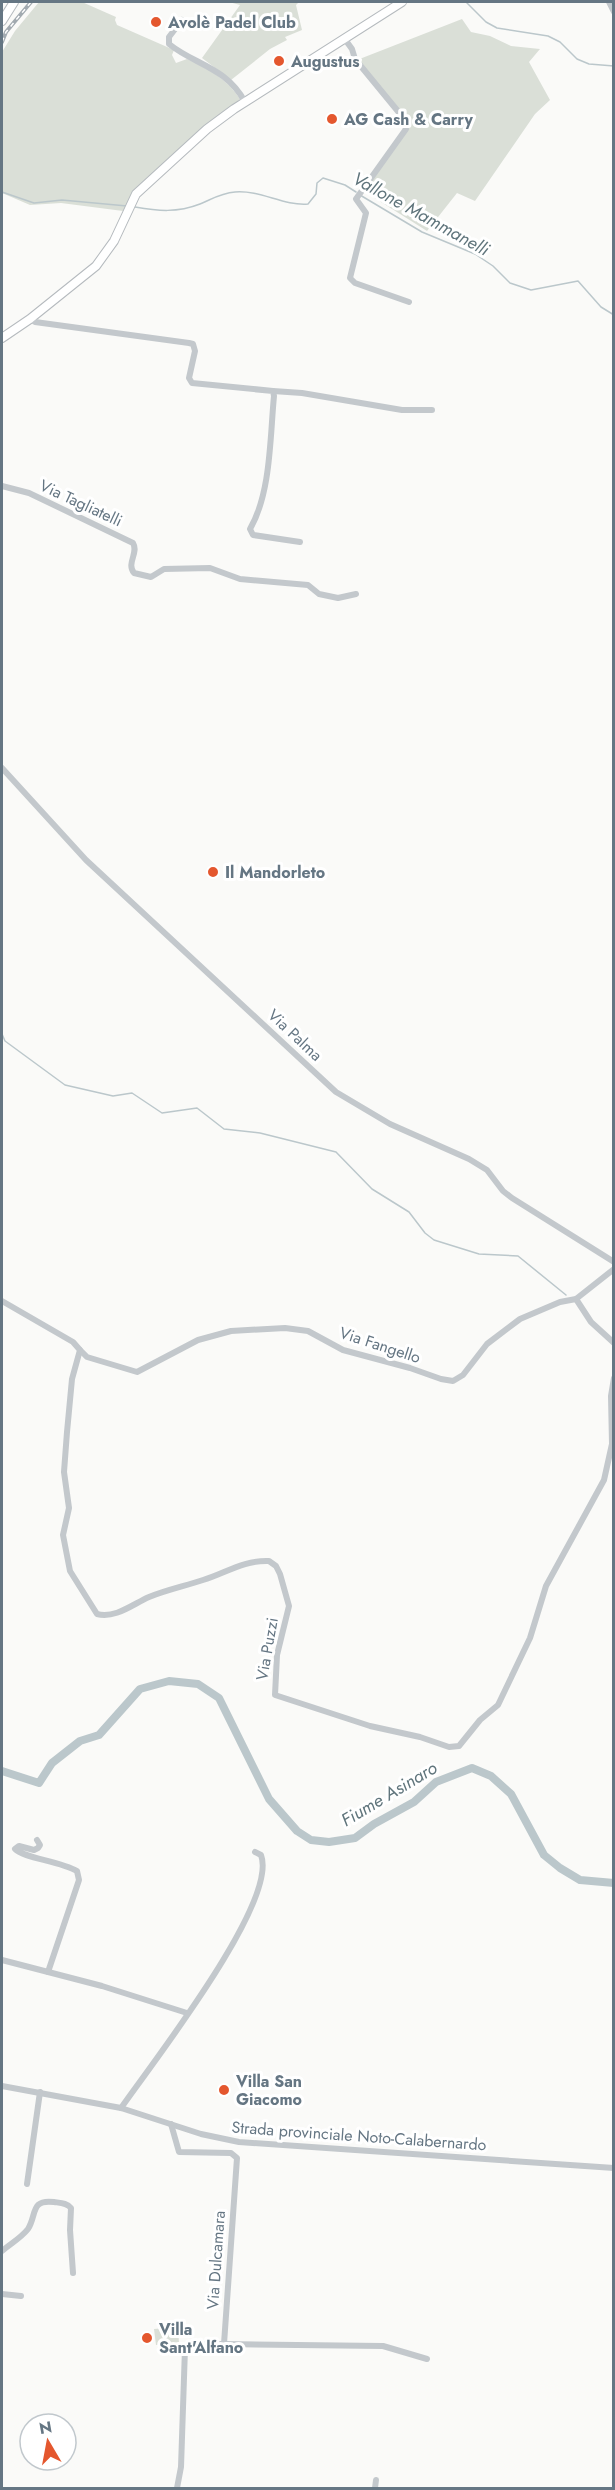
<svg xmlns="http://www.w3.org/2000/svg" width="615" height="2490" viewBox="0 0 615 2490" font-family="Jost,sans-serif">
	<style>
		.green { fill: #dadfd7 }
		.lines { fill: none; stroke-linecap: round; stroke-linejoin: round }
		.stream { stroke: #bbc7cb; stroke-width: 1.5 }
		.river { stroke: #bbc7cb; stroke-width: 8 }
		.major-casing { stroke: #b5babe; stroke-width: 10 }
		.minor { stroke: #c3c8cc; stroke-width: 6 }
		.major { stroke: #fff; stroke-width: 8 }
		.rail-casing { stroke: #a2aab0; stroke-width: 4 }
		.rail { stroke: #fff; stroke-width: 1.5; stroke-dasharray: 4.5; stroke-linecap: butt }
		.poi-dot { fill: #e4572e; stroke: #fff; stroke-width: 2 }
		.labels { text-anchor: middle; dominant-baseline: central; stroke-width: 6; stroke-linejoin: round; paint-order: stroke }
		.poi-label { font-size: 16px; font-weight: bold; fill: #657683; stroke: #fff; text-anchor: start }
		.street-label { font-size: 16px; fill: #657683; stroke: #fff }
		.water-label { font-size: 18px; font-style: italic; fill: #60757c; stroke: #fff }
	</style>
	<rect width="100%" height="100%" fill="#fafaf8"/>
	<!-- green -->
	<g class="green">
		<path d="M39,2H82L116,17L115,20L117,25L174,50L172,55L176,63L187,59C209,69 227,79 240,99L137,189L123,211L61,203L30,205L2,193V52L15,31Z"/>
		<polygon points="229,2 299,2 296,5 302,30 285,37 287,40 270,49 231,80 202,58 240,5"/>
		<polygon points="462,19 471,32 490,36 511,46 540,49 529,62 550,100 535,114 475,201 457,193 427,231 362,190 409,128 357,60"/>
		<polygon points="178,2327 179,2343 156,2345 154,2329"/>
	</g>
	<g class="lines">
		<!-- stream -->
		<g class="stream">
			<polyline points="466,2 486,22 497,28 548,36 560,42 577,59 589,64 614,66"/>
			<polyline points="2,192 34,203 62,200 127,206"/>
			<polyline points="360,195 422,232 475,254 493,266 510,283 531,290 578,281 601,307 614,315"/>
			<path d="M135,207C158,211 177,213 200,204C212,199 221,193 235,192C261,190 283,206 308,204L316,194L317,183L323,178L345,185L356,192"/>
			<polyline points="2,1034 5,1041 65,1085 113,1096 132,1093 162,1113 197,1108 224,1129 260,1133 336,1152 372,1189 409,1212 425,1233 434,1240 479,1254 518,1256 566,1295"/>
		</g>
		<!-- river -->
		<polyline class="river" points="2,1771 39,1783 52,1763 80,1741 99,1735 140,1689 169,1681 198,1684 219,1698 269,1799 297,1831 311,1840 329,1842 355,1838 374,1824 414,1802 436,1782 472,1768 491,1776 511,1794 544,1855 560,1868 580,1880 614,1883"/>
		<defs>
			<g id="major">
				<polyline points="2,21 14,2"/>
				<polyline points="2,338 30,319 96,266 114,241 136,194 207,129 234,109 402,2"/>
			</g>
		</defs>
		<!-- major casing -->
		<use href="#major" class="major-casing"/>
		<!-- minor -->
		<g class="minor">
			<polyline points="609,2 614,12"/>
			<path d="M182,20L169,37V44C195,65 226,67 245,102"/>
			<polyline points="344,38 352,49 355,59 401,115 406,129 356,199 366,213 350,278 355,283 409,302"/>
			<path d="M30,319L35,322L189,343L193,344L195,351L189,378L192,383L273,391L274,396C270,437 271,493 250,529L253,535L300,542"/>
			<polyline points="273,391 302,393 402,410 432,410"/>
			<path d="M2,486L29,493L133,543C139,553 126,563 134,573L151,577L164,569L210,568L240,579L308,585L319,594L338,598L356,594"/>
			<polyline points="2,768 86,860 336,1092 390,1124 469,1159 487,1170 503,1191 512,1198 614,1262"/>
			<polyline points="576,1299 591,1322 614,1343"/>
			<path d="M2,1301L73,1342L80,1350L72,1379L67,1432L64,1472L69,1508L63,1535L70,1571L97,1614C115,1619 133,1604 149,1597C166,1590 185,1586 203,1580C226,1573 243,1560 269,1561L276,1566L280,1574L289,1606L277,1655L275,1695L370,1726L420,1737L449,1747L459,1746L480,1720L498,1705L530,1638L546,1586L604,1480L612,1444L611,1396L614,1378"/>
			<polyline points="80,1350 87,1357 137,1372 198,1340 231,1331 285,1328 308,1331 343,1350 410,1368 441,1379 453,1381 463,1375 487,1344 520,1319 560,1302 576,1299 614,1269"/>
			<path d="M37,1840L40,1845L38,1848L34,1850L19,1846L15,1849C23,1858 60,1861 77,1871L79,1880L48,1972"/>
			<polyline points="2,1960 102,1986 187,2013"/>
			<polyline points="2,2086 121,2108 201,2134 239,2142 614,2168"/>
			<path d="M121,2108C150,2066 279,1902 261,1855L255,1852"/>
			<polyline points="171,2124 179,2152 231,2153 237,2158 224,2344 190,2344 185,2348 181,2467 177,2488"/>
			<polyline points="27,2184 40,2092"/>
			<path d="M2,2251C10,2244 21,2238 28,2229C37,2215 30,2199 54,2202C61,2203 67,2203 71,2208L70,2230L73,2273"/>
			<polyline points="2,2294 21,2296"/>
			<polyline points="224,2344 383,2346 427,2359"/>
			<polyline points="375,2488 376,2480"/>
		</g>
		<!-- major -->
		<use href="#major" class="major"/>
		<defs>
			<polyline id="rail" points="2,42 6,32 31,2"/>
		</defs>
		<!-- rail casing -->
		<use href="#rail" class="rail-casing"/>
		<!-- rail -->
		<use href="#rail" class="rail"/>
	</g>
	<!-- markers -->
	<g class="poi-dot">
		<circle cx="156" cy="22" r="6"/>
		<circle cx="279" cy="61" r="6"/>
		<circle cx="332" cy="119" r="6"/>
		<circle cx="213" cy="872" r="6"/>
		<circle cx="224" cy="2090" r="6"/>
		<circle cx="147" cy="2338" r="6"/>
	</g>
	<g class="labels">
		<!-- poi labels -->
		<g class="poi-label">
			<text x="168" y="22">Avolè Padel Club</text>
			<text x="291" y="61">Augustus</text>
			<text x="344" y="119">AG Cash &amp; Carry</text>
			<text x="225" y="872">Il Mandorleto</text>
			<text x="236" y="2081">Villa San<tspan x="236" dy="18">Giacomo</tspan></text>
			<text x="159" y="2329">Villa<tspan x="159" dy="18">Sant'Alfano</tspan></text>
		</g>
		<!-- street labels -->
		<g class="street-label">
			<text transform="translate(81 503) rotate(25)">Via Tagliatelli</text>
			<text transform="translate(295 1035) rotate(43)">Via Palma</text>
			<text transform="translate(380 1345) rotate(18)">Via Fangello</text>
			<text transform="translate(267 1649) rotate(-80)">Via Puzzi</text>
			<text transform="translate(359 2136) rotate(4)">Strada provinciale Noto-Calabernardo</text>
			<text transform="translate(216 2260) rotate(-86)">Via Dulcamara</text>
		</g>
		<!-- water labels -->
		<g class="water-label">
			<text transform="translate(421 214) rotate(29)">Vallone Mammanelli</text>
			<text transform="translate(389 1794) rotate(-31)">Fiume Asinaro</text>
		</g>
	</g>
	<!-- border -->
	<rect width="615" height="2490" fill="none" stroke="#657683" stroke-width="6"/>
	<!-- north arrow -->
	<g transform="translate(48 2442) rotate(350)"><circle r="28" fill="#ffffff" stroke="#c1c8cd" stroke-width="1.5"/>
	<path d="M0-4.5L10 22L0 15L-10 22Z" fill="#e4572e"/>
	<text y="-9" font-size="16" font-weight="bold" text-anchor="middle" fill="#657683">N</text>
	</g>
</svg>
